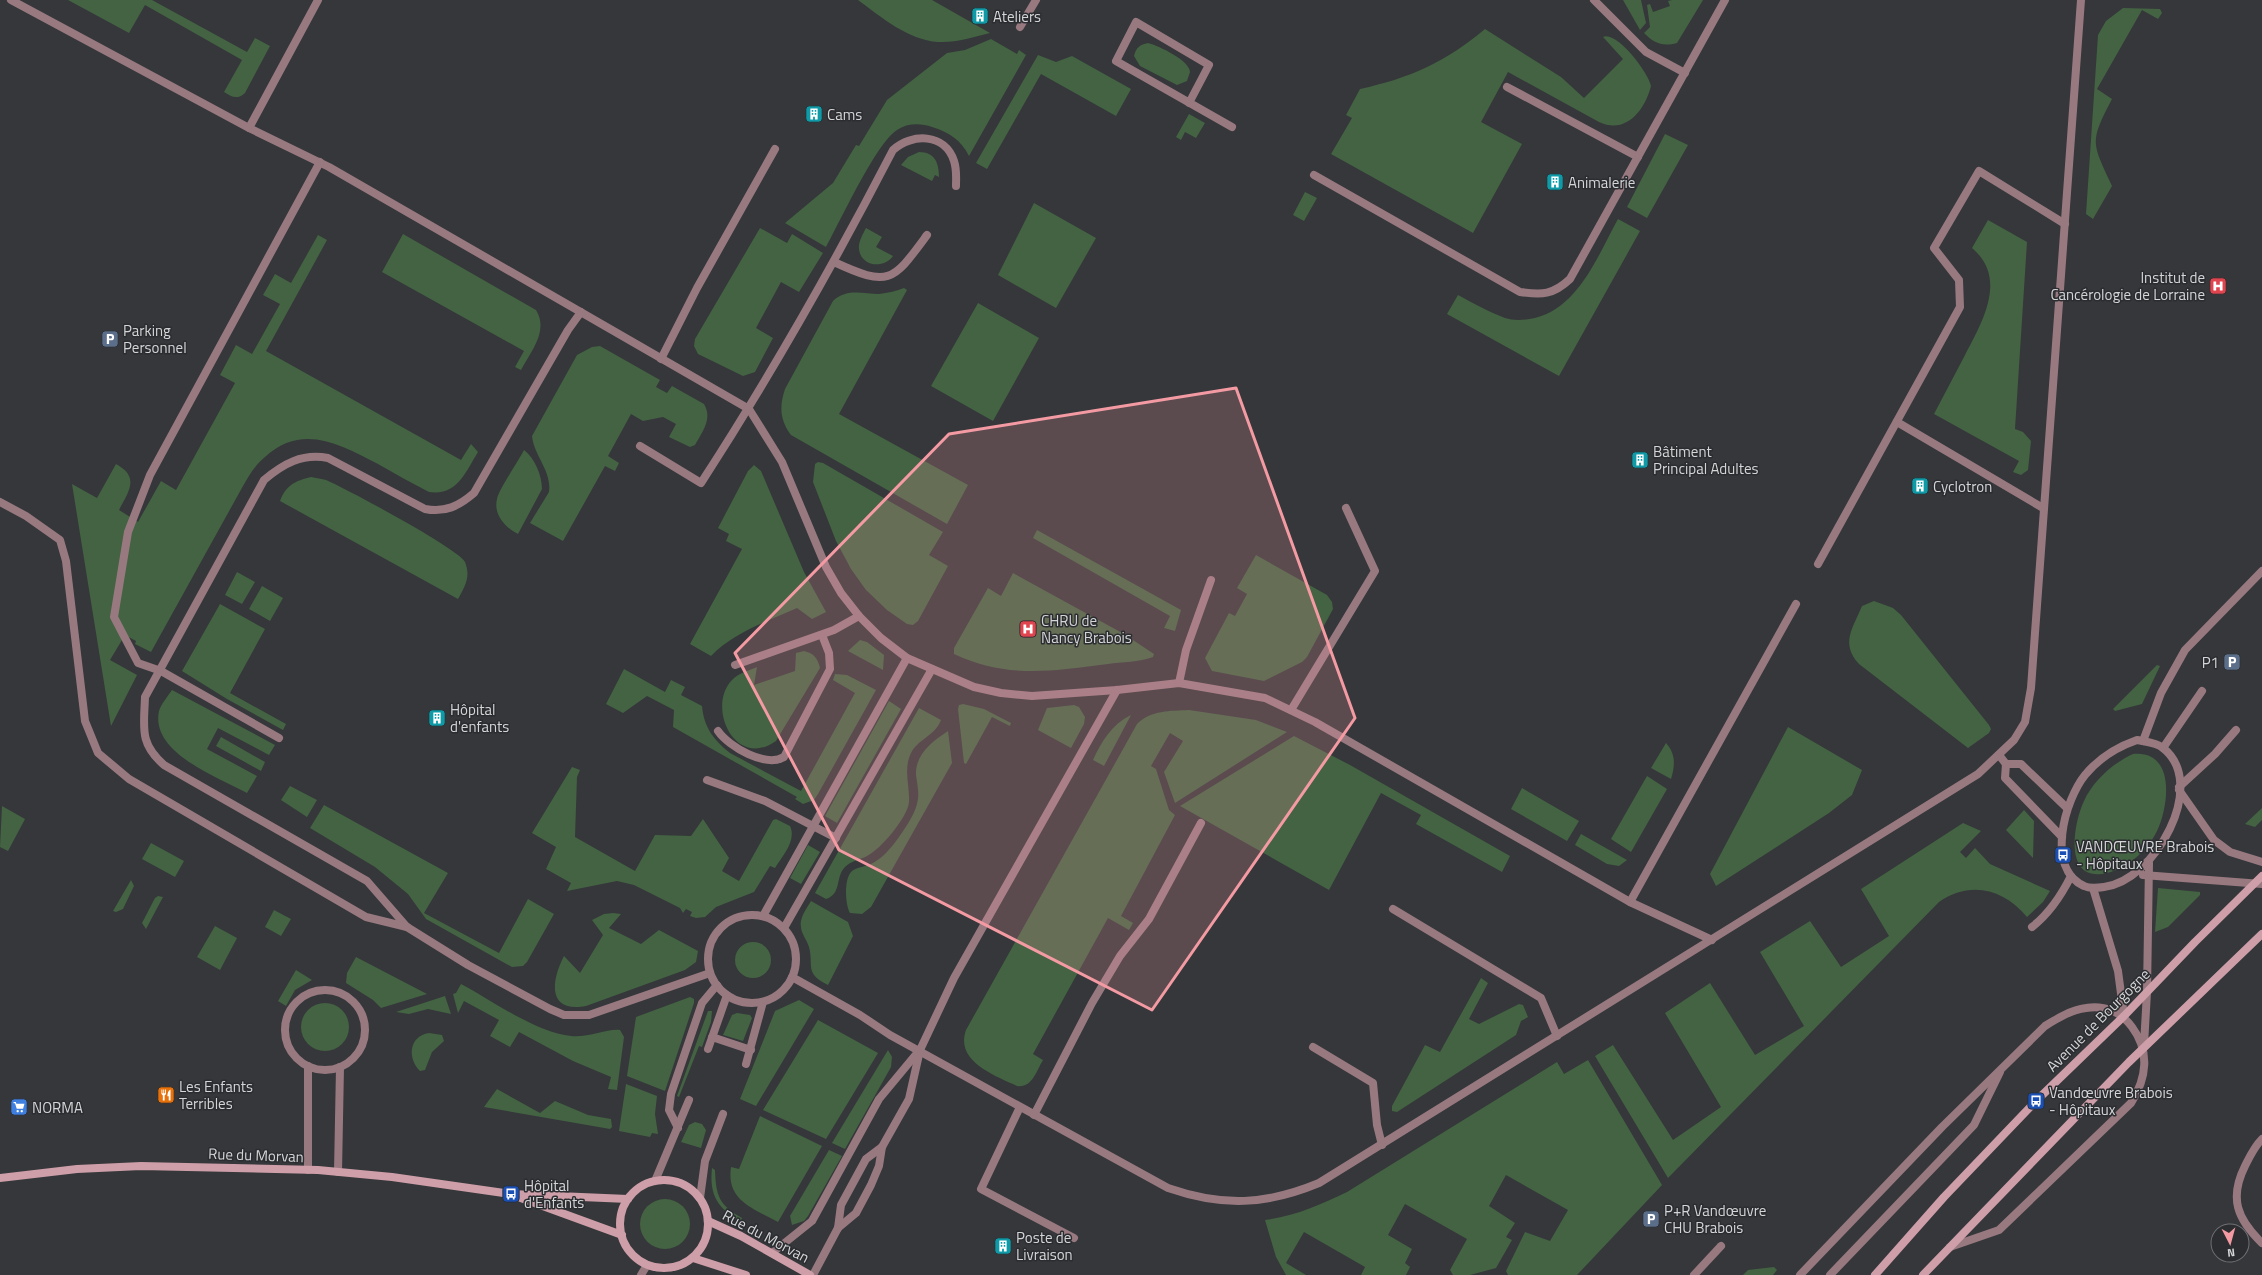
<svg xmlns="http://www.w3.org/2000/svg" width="2262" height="1275" viewBox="0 0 2262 1275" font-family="'Titillium Web',sans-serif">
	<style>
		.green { fill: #436343 }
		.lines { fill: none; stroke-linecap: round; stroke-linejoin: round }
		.lane { stroke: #987980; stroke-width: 8 }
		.street { stroke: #987980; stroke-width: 8 }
		.secondary { stroke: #ce9ea9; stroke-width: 8 }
		.marked { fill: #f49aa3; fill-opacity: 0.2; stroke: #f49aa3; stroke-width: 3; stroke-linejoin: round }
		.labels { text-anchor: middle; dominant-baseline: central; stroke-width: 3; stroke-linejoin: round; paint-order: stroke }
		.poi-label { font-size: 15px; fill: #d4d5d7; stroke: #2b2d30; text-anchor: start }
		.street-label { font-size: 15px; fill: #d4d5d7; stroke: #2b2d30 }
	</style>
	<rect width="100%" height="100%" fill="#35373a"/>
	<!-- green -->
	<g class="green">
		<path d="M68,0H152L247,52L255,38L270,46L245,93C237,100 232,97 224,92L242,60L145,5L129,33Z"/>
		<path d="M858,0H932L990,33C973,37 956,43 938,42C908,40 881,17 858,0Z"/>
		<polygon points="1623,0 1641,0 1646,23 1640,30"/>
		<path d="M1672,0H1703L1677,43C1662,47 1654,43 1644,33L1650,27L1647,5L1650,4L1653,12L1670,6L1668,1Z"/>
		<path d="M2123,8L2160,9L2162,13L2158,19L2142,10L2097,89L2112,99C2089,143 2092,142 2112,186L2093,219L2086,214L2098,35L2106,21Z"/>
		<path d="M1485,29L1561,77L1584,98L1623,59L1603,37C1616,30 1649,73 1651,86C1645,110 1626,135 1599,122L1508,72L1481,122L1522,144L1473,233L1331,154L1352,118L1346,115L1360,89C1410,78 1446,62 1485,29Z"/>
		<path d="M991,39L1017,54L1019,50L1026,55L969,156C961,140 949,132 932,127C921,123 907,123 897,130C876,143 840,222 826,247L785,223L833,183L856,145L859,146L887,100L947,53L965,50Z"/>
		<path d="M1148,43C1159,46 1189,60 1190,72L1187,81L1177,85L1140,66L1134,56C1136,47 1140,45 1148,43Z"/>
		<polygon points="1038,55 1056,62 1072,56 1131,89 1116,116 1041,74 987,169 976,163"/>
		<polygon points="1189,114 1205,123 1196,138 1185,132 1181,140 1176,137"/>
		<polygon points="1665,134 1688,145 1647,218 1627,207"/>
		<path d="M919,152C935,152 939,163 939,177L935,175L932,181L901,165L908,157Z"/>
		<polygon points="1305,192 1317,198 1304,221 1293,215"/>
		<polygon points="1034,203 1096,238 1056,308 998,275"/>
		<path d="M1618,219L1640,231L1559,376L1447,314L1458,295C1473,303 1489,312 1505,318C1514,321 1525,320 1535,318C1579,307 1598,255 1618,219Z"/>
		<path d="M1988,220L2027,242L2015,429L2023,432L2031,441L2028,470L2021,475L2013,472L2019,461L1934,414C1944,395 1954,376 1964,357C1981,324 2009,279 1972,248Z"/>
		<polygon points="760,228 787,243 792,234 823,253 799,292 781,282 756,328 773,338 755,372 743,376 698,354 694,346 695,339"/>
		<path d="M866,228L882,237L876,247L893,256C884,269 861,267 859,249C858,242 863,234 866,228Z"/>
		<path d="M403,234L536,310C549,331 531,351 521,370L515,367L524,351L382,272Z"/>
		<path d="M318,235L327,240L266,351L461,460L471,444L478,452C465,473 457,496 429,492C412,483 395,474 378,464C340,444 302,423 265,457C255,465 249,476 243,486L151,652L135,644L136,641L125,635L110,660L137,675L111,726L72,484L97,498L116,464C140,477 129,491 119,510L138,522L161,481L176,490L235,383L220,375L236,345L252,354L280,304L263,295L275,274L291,283Z"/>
		<path d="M904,288L907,290L839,414L968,485L947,524L791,435C780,420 779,407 785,389L833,301C847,288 863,294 879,294C888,293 897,291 904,288Z"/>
		<polygon points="978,303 1039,338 993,421 931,386"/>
		<path d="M600,346L660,380L656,387L667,393L672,386L704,404C713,419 702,432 695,445L690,447L669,437L676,424L663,417L643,421L631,414L608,456L619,463L615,471L605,466L563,541L530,523L549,492C552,471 534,456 532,436L577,355L592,347Z"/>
		<path d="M524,450C535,458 542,476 542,489L518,534C506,528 493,515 497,499C498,491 519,460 524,450Z"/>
		<polygon points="818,462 823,463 943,532 929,555 948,566 918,621 913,625 907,624 887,610 866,590 851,569 836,541 813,482 815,464"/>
		<path d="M754,465L761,471L804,572L826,612L812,619L797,608C768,621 734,632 711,656L690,644L742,549L726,541L729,534L718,528L748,471Z"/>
		<path d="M311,477C316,478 322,479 326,480C345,488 459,549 465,562C471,577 465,586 458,599L280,501C286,485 295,481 311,477Z"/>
		<polygon points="1037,530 1181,610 1175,631 1164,628 1170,616 1033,538"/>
		<polygon points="1256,555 1327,595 1332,602 1333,609 1307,657 1302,662 1264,681 1212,671 1205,658 1229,613 1235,616 1247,594 1237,588"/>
		<polygon points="237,572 255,582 242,604 225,595"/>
		<path d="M1013,573L1124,634L1154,654L1153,657C1139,662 1122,662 1108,664C1052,671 1007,679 954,654V648L988,588L1001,596Z"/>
		<polygon points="262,586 283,598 270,621 249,609"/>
		<path d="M1874,601L1893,608L1901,615L1989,725L1991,729L1989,733L1968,748L1859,664C1840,643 1853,628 1862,606Z"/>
		<polygon points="220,604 265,629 230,693 286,724 283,730 227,699 182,671"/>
		<polygon points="860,640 867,642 884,655 883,670 848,651"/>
		<path d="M804,651C813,653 818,658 820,668L776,741C735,770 706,707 732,680C739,673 748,671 757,667L754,685L795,671L796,653Z"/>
		<polygon points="2157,665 2160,666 2142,704 2115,711 2113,709"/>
		<path d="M624,669L665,692L671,680L685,687L681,695L702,706C704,728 714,740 730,753L801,791L855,693L833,680L835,674L847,675L876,690L818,794L814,800L803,804L795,799L797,797L673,727L674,710L647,696L623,713L606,704Z"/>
		<path d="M172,690L275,745L269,755L218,728L207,749L257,776L247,793C218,777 150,753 159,711C161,704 168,696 172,690Z"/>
		<polygon points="889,701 901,709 837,823 825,816"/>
		<polygon points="963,704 984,709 1011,723 1010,726 992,717 966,764 964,763 958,709 959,705"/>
		<polygon points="1074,705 1079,707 1085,717 1084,724 1071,748 1038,730 1047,708"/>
		<path d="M919,708L941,720C935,736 918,739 911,753C903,770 910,785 909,802C908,817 880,850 867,856C859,860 851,861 845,867C835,877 842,894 826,899L815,893Z"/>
		<path d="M1189,710L1256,720L1287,732L1175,803L1164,772L1183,741L1170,733L1151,766L1156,769L1169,810L1175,815L1121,916L1133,923L1129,930L1108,918L1033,1054L1043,1060C1036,1072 1032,1088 1017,1086C993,1075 955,1061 966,1030L1137,724C1151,710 1170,711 1189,710Z"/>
		<path d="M1131,715L1104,766L1093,760C1101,742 1112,724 1131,715Z"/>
		<polygon points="1788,727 1862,770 1852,795 1829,813 1716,886 1710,874"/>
		<path d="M948,731L952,763L871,907L862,914L850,913C845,904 844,880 851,872C856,867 865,867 871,864C882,859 892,847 899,837C907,825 916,813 918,799C919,791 917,783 916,775C915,754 933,741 948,731Z"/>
		<polygon points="1294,736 1350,765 1510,856 1502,872 1416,824 1421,815 1381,793 1329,890 1180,806"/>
		<polygon points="221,737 265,762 261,771 216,746"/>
		<path d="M1666,743C1676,754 1675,766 1671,779L1651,768Z"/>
		<path d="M2133,754C2176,750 2169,806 2157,831C2148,850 2128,868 2107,873C2063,884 2073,824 2084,801C2093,781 2113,763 2133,754Z"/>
		<path d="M572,767L580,770L577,777L575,837L635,871L655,835L691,836L703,819L729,858L722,871L739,881L773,820L776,819L790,826C797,841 782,856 775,868L770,866L754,892L716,907L705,917L696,918L690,916L692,912L686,909L683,913L680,908L634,885L617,881L567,891L571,883L546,869L556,847L532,833Z"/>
		<polygon points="1647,776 1667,789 1631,852 1611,839"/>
		<polygon points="290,786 317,800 307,817 281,800"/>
		<polygon points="1522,788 1579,821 1567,841 1511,809"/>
		<polygon points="324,805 448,873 424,913 499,953 528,899 554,914 527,962 523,966 512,967 426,919 408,894 375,867 310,828"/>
		<polygon points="2,806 25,819 8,851 0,847"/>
		<polygon points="2262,808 2262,820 2255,827 2245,824"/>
		<polygon points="2024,810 2034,821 2033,858 2006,830"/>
		<path d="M1963,823L1981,831L1960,852L1966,858L1975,848L1990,864L2050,891L2043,902L2027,917C2004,889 1970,880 1939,902L1668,1178L1595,1056L1613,1045L1673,1140L1721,1107L1665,1013L1710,983L1755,1055L1804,1026L1760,952L1810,921L1841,967L1889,936L1861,889Z"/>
		<polygon points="1581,834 1627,860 1619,866 1607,864 1575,845"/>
		<polygon points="151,843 184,861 175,877 142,859"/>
		<polygon points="808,845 820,852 801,884 790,878"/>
		<polygon points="131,880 134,886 123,909 116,912 113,911"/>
		<polygon points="2158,888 2200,892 2200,895 2168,927 2155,932"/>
		<polygon points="158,896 163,897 146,929 142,923 155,898"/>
		<path d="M811,901L848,922L853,936L828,985C804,973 814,966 809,947C807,940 801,933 801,927C799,918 807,908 811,901Z"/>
		<polygon points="274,910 291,919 281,936 265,927"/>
		<path d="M613,913L621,914L609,928L641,944L659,930L698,951L696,962L685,970L586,1006C547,1013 551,981 564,956L580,973L603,935L592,920L604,914Z"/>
		<polygon points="215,926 237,938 220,970 197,957"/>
		<circle cx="753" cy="960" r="18"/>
		<polygon points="356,957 427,994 381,1008 373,1000 346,983 347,973"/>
		<polygon points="296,970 312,980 295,990 286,1006 278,1001"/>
		<polygon points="1481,978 1488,983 1469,1019 1479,1024 1519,1004 1523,1005 1528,1017 1521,1021 1516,1035 1397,1112 1392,1111 1392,1106 1425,1045 1440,1052"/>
		<path d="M461,984C493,1001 535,1032 571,1036C588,1038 609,1028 620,1030L624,1037L617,1090L608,1089L611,1077L573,1061L519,1032L510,1047L490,1036L499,1020L464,1001L458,1013L453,994L456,993Z"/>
		<polygon points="445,996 451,1014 428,1009 409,1014 396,1012"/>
		<polygon points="690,997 694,999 694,1003 665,1091 627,1076 636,1017"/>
		<polygon points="799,1000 814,1009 756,1106 740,1099 775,1011"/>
		<circle cx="325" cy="1027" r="24"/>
		<polygon points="708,1011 712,1011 711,1022 702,1047 699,1046 679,1097 677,1096"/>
		<polygon points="737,1013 750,1015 752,1018 743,1041 723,1035 732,1015"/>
		<polygon points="818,1020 878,1053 826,1139 763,1110"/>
		<path d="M429,1033L442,1035L444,1041L432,1052L425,1070L420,1071C407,1058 409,1036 429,1033Z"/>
		<polygon points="888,1050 892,1057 891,1067 845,1149 832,1143"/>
		<path d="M1588,1060L1662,1185L1577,1275H1508L1506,1271L1525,1232L1550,1241L1568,1210L1506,1175L1489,1206L1515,1223L1506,1237L1512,1240L1496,1268L1470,1275H1453L1450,1270L1467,1239L1405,1204L1388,1235L1412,1249L1405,1263L1410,1267L1406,1275H1361L1365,1267L1304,1232L1286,1263L1306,1275H1286L1276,1257L1265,1220C1295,1216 1320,1205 1347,1192L1557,1062L1564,1074Z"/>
		<polygon points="626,1084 657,1096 655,1114 658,1134 652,1133 650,1137 619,1131"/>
		<polygon points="497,1089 540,1113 555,1101 588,1115 611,1119 612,1127 610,1129 484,1107"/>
		<path d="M760,1116L822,1146L778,1222C753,1208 726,1201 731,1167L739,1169Z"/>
		<polygon points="695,1122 702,1124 706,1130 701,1148 681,1142 689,1125"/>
		<polygon points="829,1150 842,1156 808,1216 804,1221 792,1225 790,1216"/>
		<path d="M712,1168L715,1170C716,1196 719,1205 742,1218L741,1222C718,1208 709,1196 712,1168Z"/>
		<circle cx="665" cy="1224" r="25"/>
		<polygon points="1774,1267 1777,1270 1773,1275 1743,1275 1748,1270"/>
	</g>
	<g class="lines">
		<!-- lane -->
		<g class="lane">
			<polyline points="11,0 249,128 329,167 749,409 782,462 826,567 841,593 859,616 881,638 907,658 974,687 1001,693 1032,696 1117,690 1179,683 1265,698 1315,722 1630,902 1712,940"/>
			<polyline points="1594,0 1646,52 1685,73"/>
			<polyline points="1020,27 1036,0"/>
			<polyline points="1507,87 1638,157"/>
			<polyline points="1189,103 1209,65 1136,22 1116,61 1232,127"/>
			<polyline points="249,128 318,0"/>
			<path d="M1314,175L1520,292C1542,295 1553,295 1570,279L1725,0"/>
			<path d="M834,262C890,288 893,281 927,235"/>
			<path d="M581,312L568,330L474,493C459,506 445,513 425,509L328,458C302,453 283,464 264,480L145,697C144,728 139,743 164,765L367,881L407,927L468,965L550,1009L564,1015H589L710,973"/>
			<polyline points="661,359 697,288 775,149"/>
			<polyline points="1897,422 2043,508"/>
			<path d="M640,446L701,483C771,375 834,264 893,150C912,133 945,133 954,161C957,170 956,178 956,186"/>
			<polyline points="0,502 26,516 60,540 66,561 85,721 98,753 129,779 366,917 407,927"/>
			<polyline points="1818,564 1960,307 1959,280 1934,248 1979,171 2065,224"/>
			<polyline points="735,665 834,630 859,616"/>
			<polyline points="1179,683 1186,650 1211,580"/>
			<polyline points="1291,710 1375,571 1346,508"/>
			<path d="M718,731C729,747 766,768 784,757L830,669L829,653L822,635"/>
			<polyline points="279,738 161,671 138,663 114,617 128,532 150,475 320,162"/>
			<path d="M2137,740C2146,742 2156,742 2163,748C2209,784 2155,881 2104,887C2097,888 2090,889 2084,886C2045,868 2065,800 2085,775C2099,758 2117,747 2137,740Z"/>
			<polyline points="2143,741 2161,693 2185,650 2262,571"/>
			<polyline points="2163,748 2202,691"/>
			<polyline points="1999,755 2006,764 2021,764 2067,808"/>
			<polyline points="2006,764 2005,778 2062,837"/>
			<polyline points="707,780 765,801 836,838"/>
			<polyline points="2179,787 2215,754 2236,730"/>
			<polyline points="2179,790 2214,840 2230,852 2262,862"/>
			<polyline points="2143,875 2262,884"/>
			<polyline points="2093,888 2118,971 2124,1016"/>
			<polyline points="1630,902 1796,604"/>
			<polyline points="1393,909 1541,998 1557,1036"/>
			<circle cx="752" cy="959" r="44"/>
			<polyline points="763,916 907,658"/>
			<path d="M2032,927C2050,913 2061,896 2071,876"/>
			<polyline points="784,928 932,669"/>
			<path d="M792,977L860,1015L890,1035L1168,1188C1223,1207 1266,1205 1319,1183L1978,774L2014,740L2025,722L2031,688L2081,0"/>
			<circle cx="325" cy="1030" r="40"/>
			<polyline points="712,1037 751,1050"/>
			<polyline points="2144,1045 2147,992 2149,863"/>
			<polyline points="1313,1047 1373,1083 1377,1125 1382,1145"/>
			<polyline points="708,1049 727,995"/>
			<polyline points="746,1064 763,1002"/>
			<polyline points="1020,1107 981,1189 1074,1238"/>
			<polyline points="1034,1115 1092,1003 1120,956 1149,919 1201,823"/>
			<polyline points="678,1128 669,1110 671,1094 702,1003 717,985"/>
			<path d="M2262,1139C2254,1147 2250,1156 2245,1166C2229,1198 2237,1219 2262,1243"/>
			<polyline points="308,1170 308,1066"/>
			<polyline points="338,1172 340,1067"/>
			<polyline points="655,1181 689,1100"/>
			<polyline points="700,1198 705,1161 723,1114"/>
			<polyline points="838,1228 841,1205 866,1159 882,1147"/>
			<polyline points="772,1253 812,1221 879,1099 918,1052"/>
			<polyline points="813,1275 838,1228 856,1213 871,1185 879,1166 882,1147 909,1099 920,1050 954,978 1117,690"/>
			<polyline points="1694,1275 1721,1246"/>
			<path d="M1800,1275L1942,1127L2045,1026C2058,1018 2071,1010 2086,1008C2105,1005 2121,1012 2132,1027C2150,1051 2147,1078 2131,1103L1999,1230L1950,1247"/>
			<polyline points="1830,1275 1974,1125 2000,1072"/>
		</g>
		<!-- street -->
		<polyline class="street" points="641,1275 647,1265"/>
		<!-- secondary -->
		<g class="secondary">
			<polyline points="0,1178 77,1169 141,1166 318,1170 392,1177 511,1194 628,1199"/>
			<circle cx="664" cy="1224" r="44"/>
			<polyline points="518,1197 622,1235"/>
			<polyline points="708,1221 741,1236 810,1275"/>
			<polyline points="693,1258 746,1275"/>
			<polyline points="1875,1275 1944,1197 2036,1101 2124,1016 2195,942 2262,876"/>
			<polyline points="1923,1275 2129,1062 2262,934"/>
		</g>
	</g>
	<!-- marked area -->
	<path class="marked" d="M1236,388L1355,718L1152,1010L839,850L735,653L949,434Z"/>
	<!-- icons -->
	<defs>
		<symbol id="building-square" viewBox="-11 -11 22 22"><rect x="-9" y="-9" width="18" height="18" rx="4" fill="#0f9aa8" stroke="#2b2d30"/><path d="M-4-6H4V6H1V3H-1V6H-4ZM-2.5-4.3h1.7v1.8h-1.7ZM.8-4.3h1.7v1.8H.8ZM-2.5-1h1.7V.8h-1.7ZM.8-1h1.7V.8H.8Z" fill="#fff"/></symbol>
		<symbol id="hospital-square" viewBox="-11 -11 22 22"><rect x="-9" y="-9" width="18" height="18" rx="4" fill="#e0444e" stroke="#2b2d30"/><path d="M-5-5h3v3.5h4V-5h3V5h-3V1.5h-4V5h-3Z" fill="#fff"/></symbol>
		<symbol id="parking-square" viewBox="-11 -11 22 22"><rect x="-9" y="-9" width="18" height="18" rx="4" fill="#5c6f8a" stroke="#2b2d30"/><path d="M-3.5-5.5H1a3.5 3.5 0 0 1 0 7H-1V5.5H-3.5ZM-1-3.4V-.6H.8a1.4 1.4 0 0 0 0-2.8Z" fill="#fff"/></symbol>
		<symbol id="bus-square" viewBox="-11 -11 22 22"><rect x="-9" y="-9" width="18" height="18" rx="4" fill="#1a4fb4" stroke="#2b2d30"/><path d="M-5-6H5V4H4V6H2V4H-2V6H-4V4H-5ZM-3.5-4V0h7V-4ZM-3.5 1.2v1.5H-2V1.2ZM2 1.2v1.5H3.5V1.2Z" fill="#fff"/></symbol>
		<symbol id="restaurant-square" viewBox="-11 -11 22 22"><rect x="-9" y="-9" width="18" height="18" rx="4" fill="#e8710a" stroke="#2b2d30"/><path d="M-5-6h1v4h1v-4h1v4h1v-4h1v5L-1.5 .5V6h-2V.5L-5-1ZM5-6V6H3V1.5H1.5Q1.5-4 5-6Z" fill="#fff"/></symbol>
		<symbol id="supermarket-square" viewBox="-11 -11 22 22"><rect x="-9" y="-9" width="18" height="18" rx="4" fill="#3f7fe0" stroke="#2b2d30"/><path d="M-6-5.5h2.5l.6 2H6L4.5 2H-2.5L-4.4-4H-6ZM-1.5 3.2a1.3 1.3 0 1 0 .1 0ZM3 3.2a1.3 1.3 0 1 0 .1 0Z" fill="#fff"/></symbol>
	</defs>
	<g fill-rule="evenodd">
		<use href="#building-square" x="970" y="6" width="20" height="20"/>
		<use href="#building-square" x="804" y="104" width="20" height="20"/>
		<use href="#building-square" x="1545" y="172" width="20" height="20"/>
		<use href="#hospital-square" x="2208" y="276" width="20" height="20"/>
		<use href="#parking-square" x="100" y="329" width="20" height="20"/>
		<use href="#building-square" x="1630" y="450" width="20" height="20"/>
		<use href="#building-square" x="1910" y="476" width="20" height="20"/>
		<use href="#hospital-square" x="1018" y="619" width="20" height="20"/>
		<use href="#parking-square" x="2222" y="652" width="20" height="20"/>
		<use href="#building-square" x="427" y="708" width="20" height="20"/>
		<use href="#bus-square" x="2053" y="845" width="20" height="20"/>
		<use href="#restaurant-square" x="156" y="1085" width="20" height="20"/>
		<use href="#bus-square" x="2026" y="1091" width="20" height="20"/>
		<use href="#supermarket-square" x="9" y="1097" width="20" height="20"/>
		<use href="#bus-square" x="501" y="1184" width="20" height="20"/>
		<use href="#parking-square" x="1641" y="1209" width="20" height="20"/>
		<use href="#building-square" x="993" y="1236" width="20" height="20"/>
	</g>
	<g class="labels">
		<!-- poi labels -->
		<g class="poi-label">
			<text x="993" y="16">Ateliers</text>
			<text x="827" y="114">Cams</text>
			<text x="1568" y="182">Animalerie</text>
			<text x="2205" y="277" text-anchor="end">Institut de<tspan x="2205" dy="17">Cancérologie de Lorraine</tspan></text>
			<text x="123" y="330">Parking<tspan x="123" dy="17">Personnel</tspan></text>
			<text x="1653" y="451">Bâtiment<tspan x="1653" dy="17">Principal Adultes</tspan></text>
			<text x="1933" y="486">Cyclotron</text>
			<text x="1041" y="620">CHRU de<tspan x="1041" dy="17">Nancy Brabois</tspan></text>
			<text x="2219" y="662" text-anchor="end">P1</text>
			<text x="450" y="709">Hôpital<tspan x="450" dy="17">d'enfants</tspan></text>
			<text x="2076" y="846">VANDŒUVRE Brabois<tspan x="2076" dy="17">- Hôpitaux</tspan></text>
			<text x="179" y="1086">Les Enfants<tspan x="179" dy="17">Terribles</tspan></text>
			<text x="2049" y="1092">Vandœuvre Brabois<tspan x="2049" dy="17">- Hôpitaux</tspan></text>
			<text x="32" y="1107">NORMA</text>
			<text x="524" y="1185">Hôpital<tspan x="524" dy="17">d'Enfants</tspan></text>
			<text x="1664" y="1210">P+R Vandœuvre<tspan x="1664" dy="17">CHU Brabois</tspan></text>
			<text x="1016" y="1237">Poste de<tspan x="1016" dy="17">Livraison</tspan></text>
		</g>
		<!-- street labels -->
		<g class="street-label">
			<text transform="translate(2098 1020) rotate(-45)">Avenue de Bourgogne</text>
			<text transform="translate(256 1155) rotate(2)">Rue du Morvan</text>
			<text transform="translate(766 1236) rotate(28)">Rue du Morvan</text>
		</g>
	</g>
	<!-- north arrow -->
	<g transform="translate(2230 1243) rotate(174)"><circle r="19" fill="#2b2d30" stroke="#6f7073"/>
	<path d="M0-3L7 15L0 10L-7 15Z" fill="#f49aa3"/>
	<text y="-6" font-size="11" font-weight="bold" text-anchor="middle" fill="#d4d5d7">N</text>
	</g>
</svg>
